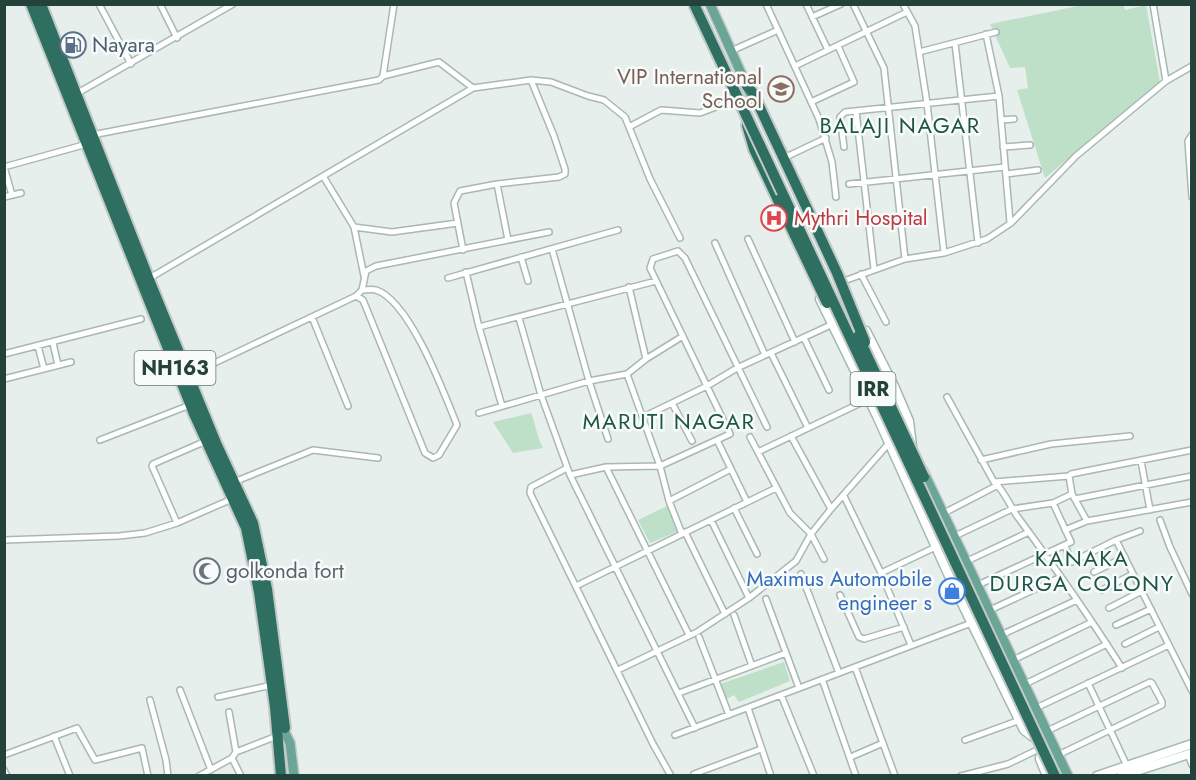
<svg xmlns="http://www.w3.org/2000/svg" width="1196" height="780" font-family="Jost,sans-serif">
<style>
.green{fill:#bfe0c8}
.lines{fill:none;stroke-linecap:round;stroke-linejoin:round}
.street-casing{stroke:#a8b8b2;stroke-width:8}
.secondary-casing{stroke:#a4bbb3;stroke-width:11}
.primary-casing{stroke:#c2cac8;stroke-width:12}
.highway-casing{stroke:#c2cac8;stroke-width:14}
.street{stroke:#fff;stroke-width:5}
.secondary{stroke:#fff;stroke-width:8}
.primary{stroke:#6aa596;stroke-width:9}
.highway{stroke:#2f6f62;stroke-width:10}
.highway-bridge-casing{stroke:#c2cac8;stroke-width:14;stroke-linecap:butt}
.highway-bridge{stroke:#2f6f62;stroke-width:10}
.labels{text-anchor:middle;stroke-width:5;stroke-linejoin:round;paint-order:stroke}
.shield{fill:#f7fbf9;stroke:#637a73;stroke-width:1.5}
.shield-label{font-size:20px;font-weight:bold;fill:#24423a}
.service-label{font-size:21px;fill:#4e5e75;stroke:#f7fbf9;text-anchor:start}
.education-label{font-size:21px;fill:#785e54;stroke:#f7fbf9;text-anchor:end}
.health-label{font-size:21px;fill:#be3a42;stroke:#f7fbf9;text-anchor:start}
.worship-label{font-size:21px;fill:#5b616d;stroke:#f7fbf9;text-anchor:start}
.shop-label{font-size:21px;fill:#366cbe;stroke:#f7fbf9;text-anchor:end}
.neighbourhood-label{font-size:22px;letter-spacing:1.5px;fill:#1f5548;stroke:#f7fbf9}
</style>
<rect width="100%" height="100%" fill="#e6efeb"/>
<path class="green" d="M1083,5H1124L1125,10L1146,5L1160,82L1045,178L1017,90L1028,88L1025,67L1010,68L990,24Z
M531,413C536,425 537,437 543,448L513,453L493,422Z
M667,506L679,531L650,543L638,520Z
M784,662L790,681L739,702L734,695L725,700L720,684Z"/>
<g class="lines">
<g class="street-casing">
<path id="street" d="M99,4L131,64
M160,4L177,38
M766,4L819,119L832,162L836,197
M806,4L828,50
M853,4L884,68L905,259
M903,4L915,26L927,103L944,253
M1153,4L1166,81
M812,17L841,4
M986,34L999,96
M955,43L978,243
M731,51L778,30
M919,52L996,32
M795,66L907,12
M383,76L439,62L473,88L531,80L551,82L588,96L604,100L625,117L650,179L680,238
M76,94L233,4
M811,102L854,82L838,46
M856,111L874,269
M1001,120L1014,119
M629,127L661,110L700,113L737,99
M92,135L379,80L383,76L394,4
M1192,135L1188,141L1192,197
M844,147L840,117L845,112L999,96L1010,222
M1003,147L1030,145
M788,156L826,138
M4,167L87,144
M4,167L12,195
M1006,174L1038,170
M323,176L354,227L364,276
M497,184L508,240
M849,184L1005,167
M4,197L21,193
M354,227L392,232L458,223
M748,239L795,342
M715,243L765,355
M552,249L589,381L608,439
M463,250L454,203L460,191L497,184L559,177L565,174V169L554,136L531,80
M521,257L528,281
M466,272L479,327L502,406
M861,274L886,322
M448,278L618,230
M148,279L473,88
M841,282L905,259L944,253L987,239L1011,223L1076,156L1166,81L1192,66
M629,287L646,359
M356,296L363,300L425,453L433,458L439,455L457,425C444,393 410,301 376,290C372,289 366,290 362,290
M312,317L348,406
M519,318L541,395L570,475L695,728
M479,327L656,281
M804,338L829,390
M53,343L58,365
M38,346L44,369
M771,353L808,428
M4,354L141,319
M627,374L660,466L669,501L682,534
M189,375L356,296L362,290L366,271L376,266L549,232
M4,379L71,362
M947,397L994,482C1004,490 1010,506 1017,516C1054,566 1089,616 1122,668
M672,403L692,441
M479,413L589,381L627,374L646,359L683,336
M643,417L707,386L737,368L833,324
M791,436L831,509
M750,437L790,513L811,534L824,559
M100,440L190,405
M717,440L747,502
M758,452L869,399
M981,460L1051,444L1130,436
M1141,461L1150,510
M606,467L689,635
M567,468L531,487L530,493L653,744L671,776
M570,475L606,467L660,466L730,434L650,268L653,259L678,251L685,258L767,427
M1069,476L1072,494L1087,521
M234,482L313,450L378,458
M994,482L1069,476L1071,474L1192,450
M844,496L881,573L911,645
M1075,499L1192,476
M669,501L731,469
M734,508L757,554
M944,513L998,485
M711,520L749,598
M1160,520L1170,547L1192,594
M177,523L152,466L153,464L206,441
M1065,530L1087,521L1192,502
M685,532L725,614
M955,536L1012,509L1053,503L1072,494
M4,540L119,536L145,533L177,523L232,499
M1116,540L1192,691
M1065,546L1072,562L1116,540L1140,531
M967,561L1029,532
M1094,572L1125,557
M881,573L942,544
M801,574L839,673
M978,585L1071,542L1053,503
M576,586L776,488
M1102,590L1133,574
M840,595L859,637L864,639L904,627
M766,599L799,688
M1109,608L1142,591
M990,610L1061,577
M734,615L752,666
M1116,625L1151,609
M1001,635L1077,600
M699,637L729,715
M1125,644L1159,627
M1013,660L1092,622
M855,667L895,776
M618,670L697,632L749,598L796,561L811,534L831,509L890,442
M822,679L856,776
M1088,683L1127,766
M1025,684L1107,644
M180,690L211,770
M679,693L786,653
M781,695L814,776
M218,697L272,685
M150,700L166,760L168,776
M748,708L771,776
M1036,708L1169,645
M229,712L236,752
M1047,731L1150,682L1152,683L1162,702V705L1058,755
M675,735L974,622
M54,736L70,776
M965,740L1020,720
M1188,754L1192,765
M4,755L77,728L95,760L142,748L148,776
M853,756L883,743
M232,758L241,776
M4,770L7,776
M694,774L761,749
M199,776L232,758L236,752L277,736
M961,776L1008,764L1039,749"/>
</g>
<g class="secondary-casing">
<path id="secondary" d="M820,299L877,416L954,587L1024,730L1033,737
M866,331L894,386L909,421L912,446
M1041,752L1040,759L1047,776
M1097,776L1192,744
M1121,776L1192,753"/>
</g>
<g class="primary-casing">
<path id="primary" d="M710,4L750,93
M923,471L1068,776
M285,733L290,743L294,776"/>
</g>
<g class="highway-casing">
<path id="highway" d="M31,4L194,414L246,528L259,592L275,707L281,776
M41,4L150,282L216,443L253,523L267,589L285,728
M747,86L753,93L790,172
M747,125L754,149L778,200"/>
</g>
<use href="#street" class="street"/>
<use href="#secondary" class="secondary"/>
<use href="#primary" class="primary"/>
<use href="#highway" class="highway"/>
<g class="highway-bridge-casing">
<path id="highway-bridge" d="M694,4L1055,776
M790,172L837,273L865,342
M778,200L827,303
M858,336L924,477"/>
</g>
<use href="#highway-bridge" class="highway-bridge"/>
</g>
<defs>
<g id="fuel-ring" transform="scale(1.35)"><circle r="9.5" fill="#f7fbf9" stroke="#5c6f8a" stroke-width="1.5"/><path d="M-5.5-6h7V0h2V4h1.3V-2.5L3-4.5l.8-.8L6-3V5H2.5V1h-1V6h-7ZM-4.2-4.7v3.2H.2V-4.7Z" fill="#5c6f8a"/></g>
<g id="university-ring" transform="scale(1.35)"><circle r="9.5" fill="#f7fbf9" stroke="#8d6e63" stroke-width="1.5"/><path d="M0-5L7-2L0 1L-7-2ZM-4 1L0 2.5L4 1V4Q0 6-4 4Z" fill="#8d6e63"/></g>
<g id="hospital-ring" transform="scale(1.35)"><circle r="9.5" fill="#f7fbf9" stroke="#e0444e" stroke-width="1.5"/><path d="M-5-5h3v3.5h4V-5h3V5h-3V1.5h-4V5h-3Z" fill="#e0444e"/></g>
<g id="mosque-ring" transform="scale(1.35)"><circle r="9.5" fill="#f7fbf9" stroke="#6b7280" stroke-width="1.5"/><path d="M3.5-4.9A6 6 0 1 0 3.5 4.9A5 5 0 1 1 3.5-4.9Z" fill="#6b7280"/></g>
<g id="shop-ring" transform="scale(1.35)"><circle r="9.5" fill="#f7fbf9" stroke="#3f7fe0" stroke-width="1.5"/><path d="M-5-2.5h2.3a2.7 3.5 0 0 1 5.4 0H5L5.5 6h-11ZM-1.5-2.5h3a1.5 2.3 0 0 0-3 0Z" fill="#3f7fe0"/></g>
</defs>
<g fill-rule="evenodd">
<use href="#fuel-ring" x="73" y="45"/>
<use href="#university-ring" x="781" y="89"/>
<use href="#hospital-ring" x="774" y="218"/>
<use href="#mosque-ring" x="207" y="571"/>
<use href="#shop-ring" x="952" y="591"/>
</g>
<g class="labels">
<g class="shield">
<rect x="134.5" y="351" width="81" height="34" rx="4.5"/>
<rect x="850.5" y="372" width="45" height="34" rx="4.5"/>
</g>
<g class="shield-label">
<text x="175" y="375">NH163</text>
<text x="873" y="396">IRR</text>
</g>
<g class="service-label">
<text x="92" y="52">Nayara</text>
</g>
<g class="education-label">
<text x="762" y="84">VIP International<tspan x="762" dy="24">School</tspan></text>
</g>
<g class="health-label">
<text x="794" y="225">Mythri Hospital</text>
</g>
<g class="worship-label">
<text x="226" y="578">golkonda fort</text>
</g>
<g class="shop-label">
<text x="932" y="586">Maximus Automobile<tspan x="932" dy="24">engineer s</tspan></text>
</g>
<g class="neighbourhood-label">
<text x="900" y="133">BALAJI NAGAR</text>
<text x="669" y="429">MARUTI NAGAR</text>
<text x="1082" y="566">KANAKA<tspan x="1082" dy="25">DURGA COLONY</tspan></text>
</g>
</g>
<rect width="1196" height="780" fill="none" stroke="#24423a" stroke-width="12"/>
</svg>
